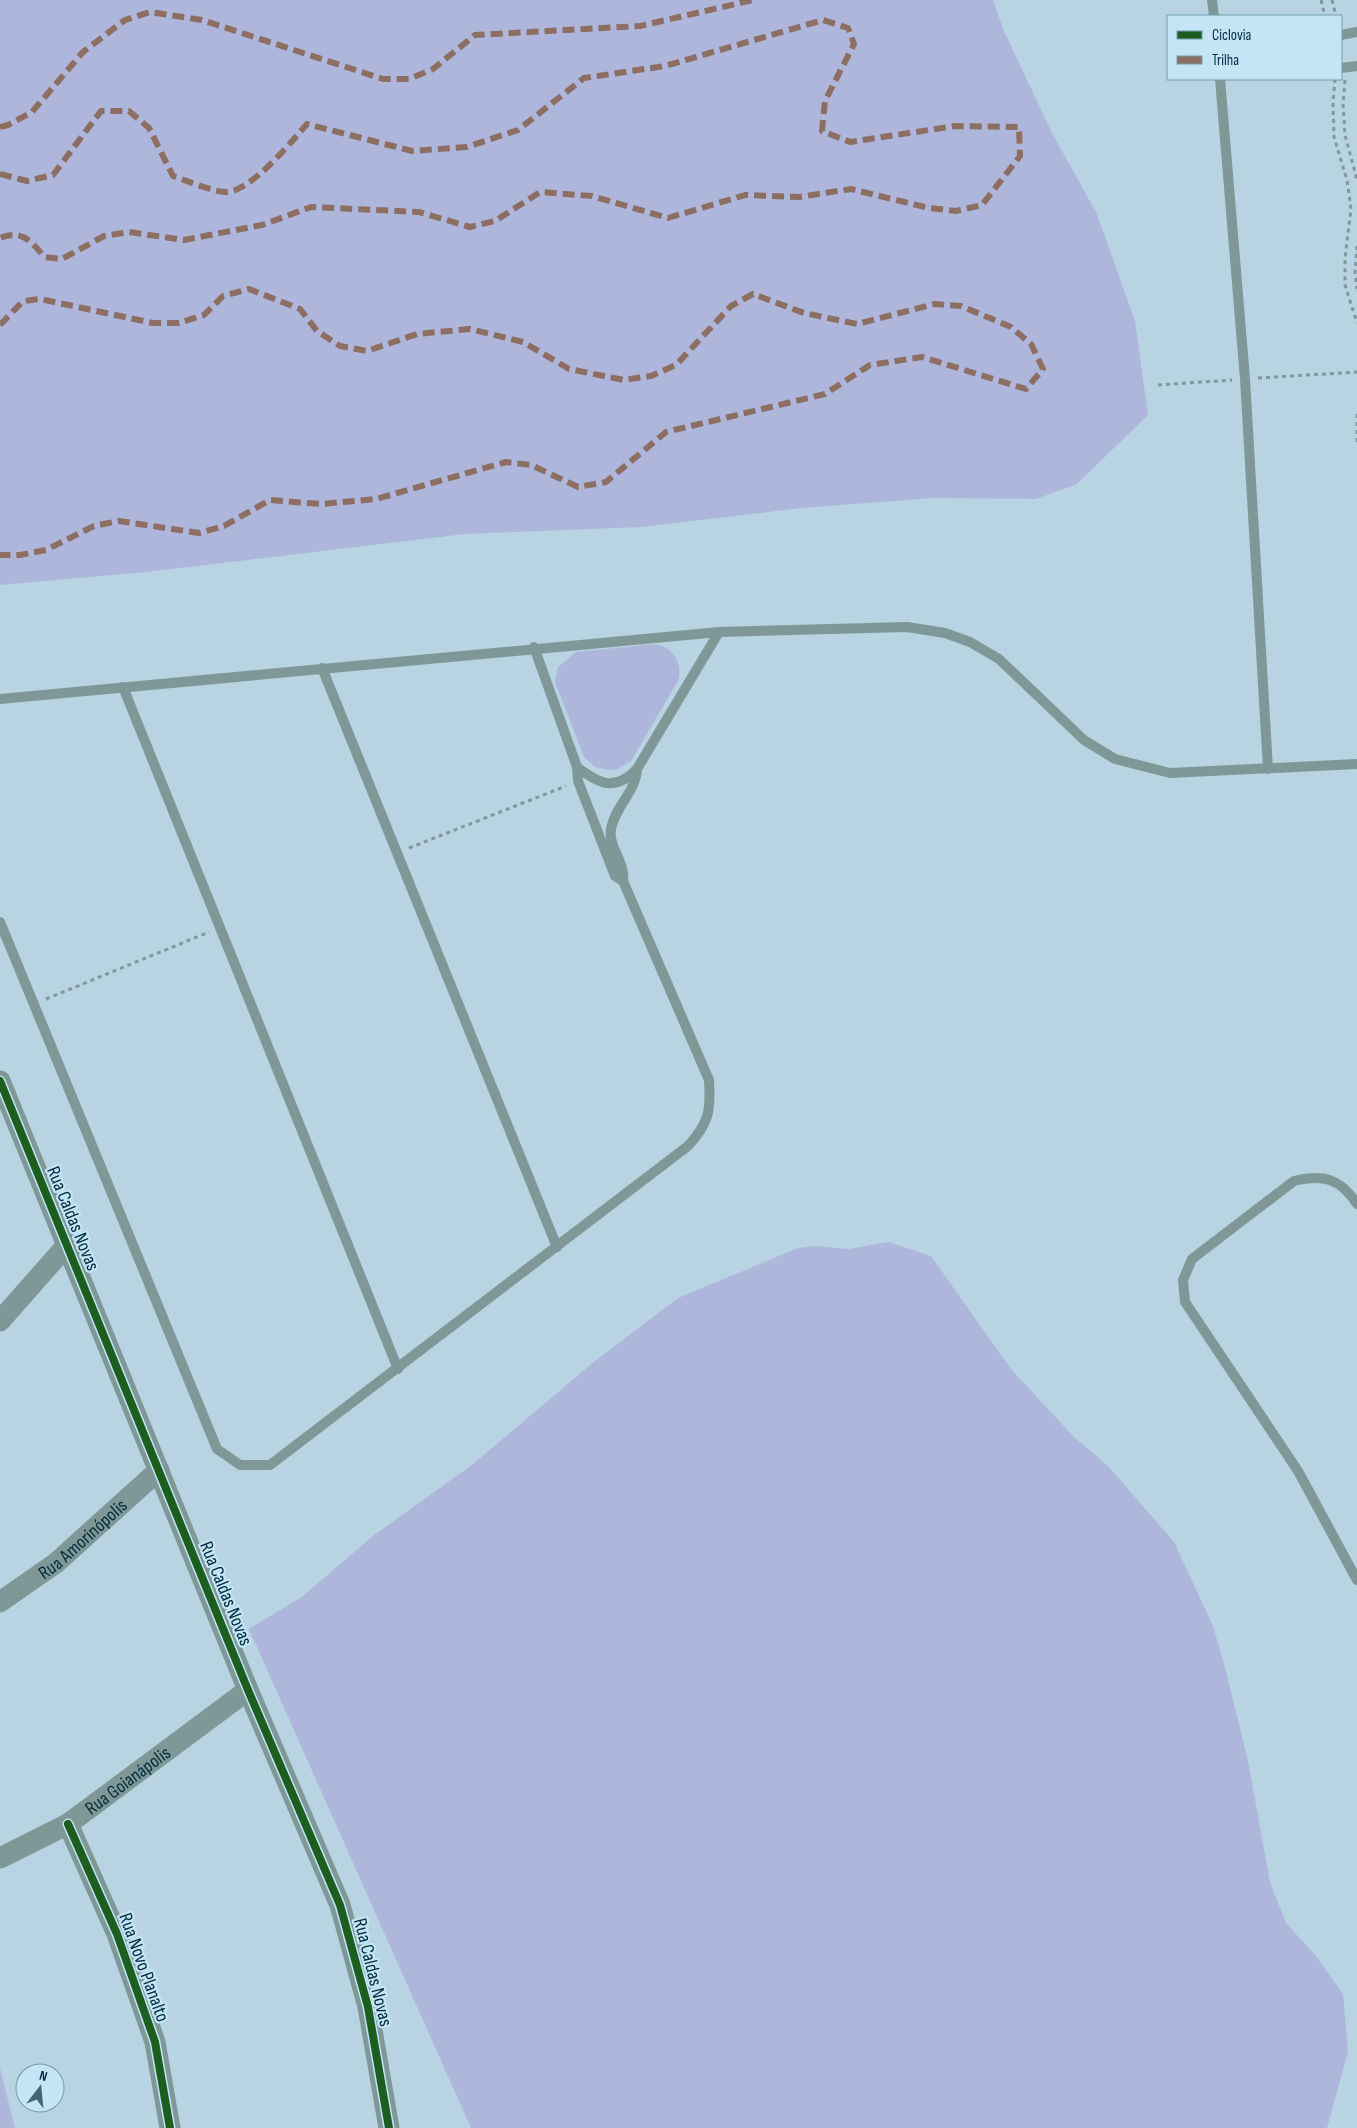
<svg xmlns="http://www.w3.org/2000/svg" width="1357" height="2128" font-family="'Sofia Sans Condensed',sans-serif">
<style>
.green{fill:#aeb6db}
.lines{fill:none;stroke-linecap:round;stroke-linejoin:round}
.path{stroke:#81989b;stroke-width:3;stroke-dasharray:4 4;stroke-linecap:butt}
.lane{stroke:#7f9897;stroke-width:10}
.street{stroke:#7f9897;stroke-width:21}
.quiet{stroke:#8d6e63;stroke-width:6;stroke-dasharray:12 6;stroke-linecap:butt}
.cycleway-casing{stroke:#c3e5f6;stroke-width:11}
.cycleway{stroke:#1b5e20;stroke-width:8}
.labels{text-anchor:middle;stroke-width:4.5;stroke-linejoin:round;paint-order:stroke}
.street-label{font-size:19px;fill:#012b3c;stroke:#c3e5f6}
</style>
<rect width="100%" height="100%" fill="#b8d4e2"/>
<path class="green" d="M0,0H993L1004,31L1052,133L1097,214L1135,321L1148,415L1077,484L1036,499L933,498L801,508L642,527L465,534L146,572L0,585Z
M655,644C674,648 683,663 678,681L631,761L617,769L609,770L595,767L584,757L555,682L558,667L576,652Z
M889,1242L931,1256L1011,1369L1074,1437L1108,1466L1174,1542L1213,1626L1226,1671L1248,1761L1270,1882L1286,1923L1316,1956L1343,1994L1348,2052L1327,2128H471L249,1629L303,1596L373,1536L473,1464L595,1361L678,1298L798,1248L815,1246L848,1249Z
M0,2068L15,2128H0Z"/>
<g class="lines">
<path class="path" d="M1321,0L1325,16
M1332,0L1336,16
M1335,79L1333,102L1334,137L1347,180L1351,209L1345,258V285L1357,323
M1345,80L1343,103L1345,135L1357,180
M1357,246L1355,272L1357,289
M1258,378L1357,372
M1158,385L1232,380
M1357,414V446
M409,848L566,786
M46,999L209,932"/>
<path class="lane" d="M1212,0L1214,16
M1341,35L1357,32
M1341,68L1357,66
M1220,79L1245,379L1268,769
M534,647L577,767L578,781L615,876L623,881
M322,668L557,1247
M123,687L398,1369
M0,699L719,632L907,627L945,633L970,642L999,659L1084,740L1115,759L1170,773L1357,764
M577,767C599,784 615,792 637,769L719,632
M0,922L217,1449L240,1465H270L688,1146C709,1123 711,1111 709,1080L623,881C626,863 608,847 611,829C615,806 636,792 637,769
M1357,1204C1340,1178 1323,1174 1294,1181L1192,1259L1183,1280L1185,1302L1298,1471L1357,1580"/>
<g class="street">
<path d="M0,1081L248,1690L340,1905L368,2007L389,2128"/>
<path d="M0,1321L67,1245"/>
<path id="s1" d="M0,1602L56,1563L159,1470"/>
<path d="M68,1824L117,1934L155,2042L170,2128"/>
<path id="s2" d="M0,1858L68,1824L248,1690"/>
</g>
<path class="quiet" d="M0,127L8,125L32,112L83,52L125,20L150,12L202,20L383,79H409L433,69L475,35L640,26L753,0
M0,174L27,181L53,175L101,111H129L149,128L173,176C187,181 211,191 225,192C250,193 291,142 307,124L412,151L467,147L518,130L584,78L665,66L823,20L848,28L854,44L825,101L822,131L850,142L955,126L1019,127L1020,156L982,205L956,211L929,208L851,189L799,197L745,195L668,218L592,196L540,192L495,221L470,227L419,212L311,207L262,225L184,240L129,232L104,236L62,259L44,257C32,241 21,229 0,238
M0,325L23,301L40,299L153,323H179L204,315L223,296L249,289L300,309L317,331L340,346L367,351L417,334L470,329L523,342L569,369L624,380L651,376L676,365L731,306L753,294L804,313L857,324L935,304L961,306L1011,327L1031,344L1043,369L1026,389L922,357L870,365L825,394L666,432L606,482L578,487L531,465L506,462L376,499L321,504L270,500L224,526L199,533L119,521L94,526L46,550L20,555H0"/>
<g class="cycleway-casing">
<path id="cycleway" d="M0,1081L248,1690L340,1905L368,2007L389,2128
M68,1824L117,1934L155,2042L170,2128"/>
</g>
<use href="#cycleway" class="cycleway"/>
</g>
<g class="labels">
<g class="street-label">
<text transform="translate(74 1218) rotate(68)" y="7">Rua Caldas Novas</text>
<text dy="7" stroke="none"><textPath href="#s1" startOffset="104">Rua Amorinópolis</textPath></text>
<text transform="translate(227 1593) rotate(68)" y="7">Rua Caldas Novas</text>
<text dy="7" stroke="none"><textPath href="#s2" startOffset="150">Rua Goianápolis</textPath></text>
<text transform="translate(145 1967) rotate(70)" y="7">Rua Novo Planalto</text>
<text transform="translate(374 1972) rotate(76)" y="7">Rua Caldas Novas</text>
</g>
</g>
<rect x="1167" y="15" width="175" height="65" fill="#c3e5f6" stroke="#759bac"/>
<rect x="1177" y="31" width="25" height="8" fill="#1b5e20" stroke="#759bac"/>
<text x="1212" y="40" font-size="15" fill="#012b3c">Ciclovia</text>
<rect x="1177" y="56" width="25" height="8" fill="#8d6e63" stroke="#759bac"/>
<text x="1212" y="65" font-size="15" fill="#012b3c">Trilha</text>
<g transform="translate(40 2088) rotate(16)"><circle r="24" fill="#c3e5f6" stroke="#759bac"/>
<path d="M0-4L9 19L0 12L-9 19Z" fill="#416676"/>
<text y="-8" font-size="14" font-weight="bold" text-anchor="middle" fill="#012b3c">N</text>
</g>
</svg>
